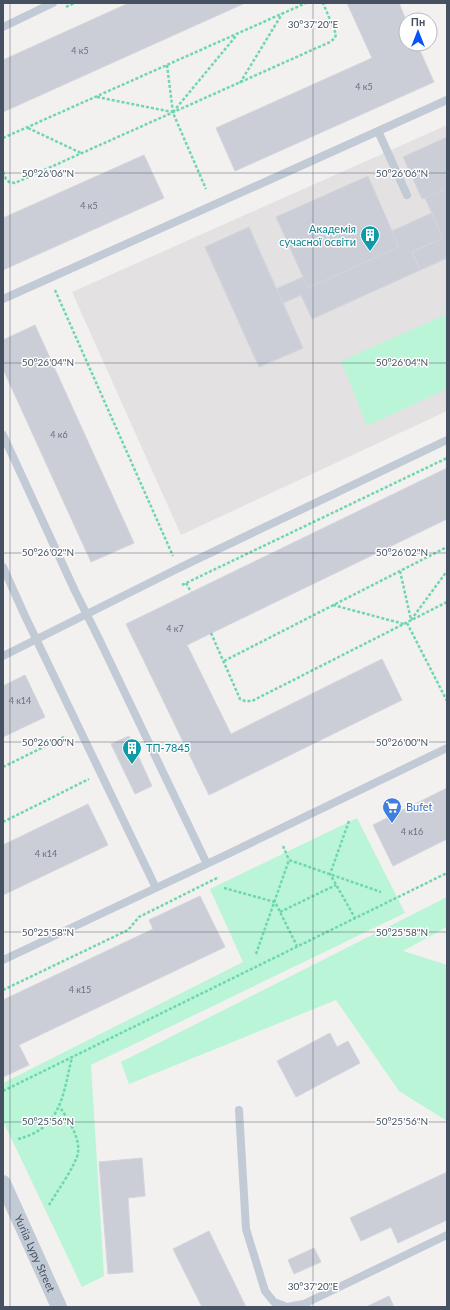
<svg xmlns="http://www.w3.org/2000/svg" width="450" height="1310" font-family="Lato,sans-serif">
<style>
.education{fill:#e4e1e2}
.green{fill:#baf5d7}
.building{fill:#cbced6;stroke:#d3d5dc}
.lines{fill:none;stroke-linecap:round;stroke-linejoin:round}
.path{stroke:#6ed7af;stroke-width:2.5;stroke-dasharray:3 2;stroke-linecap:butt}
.lane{stroke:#c2cad6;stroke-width:8}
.street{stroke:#c2cad6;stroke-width:16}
.ticks{fill:none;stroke:#455060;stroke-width:1;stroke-opacity:0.45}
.labels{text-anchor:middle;stroke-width:3;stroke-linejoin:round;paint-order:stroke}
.number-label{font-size:9px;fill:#66707e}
.culture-label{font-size:11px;fill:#0d838f;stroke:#fff;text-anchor:end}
.shop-label{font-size:11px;fill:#366cbe;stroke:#fff;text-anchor:start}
.street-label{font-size:11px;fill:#455060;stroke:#fff}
.ticks-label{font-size:10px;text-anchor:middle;fill:#455060;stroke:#fff;stroke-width:3;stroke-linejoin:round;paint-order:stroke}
</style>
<rect width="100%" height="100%" fill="#f3f0f0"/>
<path class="education" d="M447,125V411L181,535L72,292Z"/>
<path class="green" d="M447,314V389L367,426L341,361Z
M357,818L405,913L91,1065L104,1276L82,1287L3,1121V1083L243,962L210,889Z
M447,897V927L403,951L447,965V1121L399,1091L336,1000L129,1084L121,1062Z"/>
<path class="building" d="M129,3H245L3,112V60Z
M347,3H399L406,20V44H417L434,82L235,171L216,128L372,58Z
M447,137V258L312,319L301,295L283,303L303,348L259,367L205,247L249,227L276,289L303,277L276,217L368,176L392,231L432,213L425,198L422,199L403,157Z
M144,155L164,198L3,270V218Z
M447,188V258L420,270L412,252L443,238L425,198Z
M432,213L443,238L412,252L420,270L312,319L301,295L283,303L276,289L303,277L308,288L399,247L392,231Z
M249,227L303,348L259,367L205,247Z
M35,325L134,543L91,562L3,369V340Z
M447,468V519L187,645L231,734L382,659L402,700L209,795L126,624Z
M25,675L45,717L3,737V686Z
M129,736L152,786L135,794L111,744Z
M447,788V839L393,866L373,825Z
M88,804L108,845L3,895V845Z
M200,896L225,947L19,1045L29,1065L3,1077V1000L153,929L149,920Z
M330,1033L337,1047L348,1041L360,1063L296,1097L277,1061Z
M142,1158L145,1196L128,1198L133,1272L108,1274L99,1162Z
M447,1172V1220L398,1243L391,1227L361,1241L350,1218Z
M209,1231L246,1307H202L173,1249Z
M314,1248L321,1262L294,1274L288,1260Z
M389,1296L394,1307H366Z"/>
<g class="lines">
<path class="path" d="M66,7L74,3
M167,65L173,113L206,189
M240,83L282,14
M97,97L172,112
M173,112L236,36
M28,128L81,153
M3,138L306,3
M3,172L6,179L9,182L15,183L330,42L335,38L336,34L323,3
M55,290L173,556
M400,571L411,620
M186,583L191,592
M182,585L447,458
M333,605L404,624
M411,620L447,571
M407,623L447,701
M211,633L240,699L245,701H252L447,602
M224,661L447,547
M3,767L66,736
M349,821L330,874L355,918
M3,822L89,779
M283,846L289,860
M224,888L275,902L297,946
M280,912L336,885
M256,954L289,860L381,892
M3,990L128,930L139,917L219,877
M3,1091L447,873
M18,1139C62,1128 63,1094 72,1057
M49,1205C56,1193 76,1165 78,1153C80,1136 68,1120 60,1107"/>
<path class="lane" d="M3,27L53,3
M378,131L407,195
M3,299L305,164L447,100
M3,435L75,591L100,641L207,864
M3,567L25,616L156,888
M3,656L179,568L447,440
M3,960L228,854L447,748
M239,1110L246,1229L265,1291L274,1302L287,1307L304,1304L447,1235"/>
<path class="street" id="s1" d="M3,1183L59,1307"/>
</g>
<path class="ticks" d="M10,3V1307M313,3V1307M3,173H447M3,363H447M3,553H447M3,742H447M3,932H447M3,1122H447"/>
<defs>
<g id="building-pin" transform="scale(1)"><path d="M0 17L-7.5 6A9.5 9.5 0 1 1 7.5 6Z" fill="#0f9aa8" stroke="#fff"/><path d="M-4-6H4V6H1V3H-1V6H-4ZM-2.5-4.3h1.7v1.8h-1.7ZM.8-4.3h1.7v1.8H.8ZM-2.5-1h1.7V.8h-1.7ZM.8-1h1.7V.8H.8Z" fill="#fff"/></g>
<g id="supermarket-pin" transform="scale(1)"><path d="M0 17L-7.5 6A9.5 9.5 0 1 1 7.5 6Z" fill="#3f7fe0" stroke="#fff"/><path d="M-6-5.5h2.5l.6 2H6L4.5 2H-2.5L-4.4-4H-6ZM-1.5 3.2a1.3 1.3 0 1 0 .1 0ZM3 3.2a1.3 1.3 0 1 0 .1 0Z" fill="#fff"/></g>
</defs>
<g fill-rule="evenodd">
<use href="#building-pin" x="370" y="235"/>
<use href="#building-pin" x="132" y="748"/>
<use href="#supermarket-pin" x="392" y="807"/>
</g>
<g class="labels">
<g class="number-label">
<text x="80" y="54">4 к5</text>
<text x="364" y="90">4 к5</text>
<text x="89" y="209">4 к5</text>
<text x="59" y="438">4 к6</text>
<text x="175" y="632">4 к7</text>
<text x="20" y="704">4 к14</text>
<text x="412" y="835">4 к16</text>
<text x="46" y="857">4 к14</text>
<text x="80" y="993">4 к15</text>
</g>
<g class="culture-label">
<text x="356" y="233">Академія<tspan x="356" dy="13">сучасної освіти</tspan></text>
<text x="146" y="752" text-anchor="start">ТП-7845</text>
</g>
<g class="shop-label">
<text x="406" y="811">Bufet</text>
</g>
<g class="street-label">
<text dy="4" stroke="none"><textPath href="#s1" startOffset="77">Yuriia Lypy Street</textPath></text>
</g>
</g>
<g class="ticks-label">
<text x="313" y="28">30°37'20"E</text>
<text x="48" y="177">50°26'06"N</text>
<text x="402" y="177">50°26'06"N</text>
<text x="48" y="366">50°26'04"N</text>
<text x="402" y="366">50°26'04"N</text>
<text x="48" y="556">50°26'02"N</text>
<text x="402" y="556">50°26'02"N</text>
<text x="48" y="746">50°26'00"N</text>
<text x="402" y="746">50°26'00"N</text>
<text x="48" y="936">50°25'58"N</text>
<text x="402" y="936">50°25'58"N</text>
<text x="48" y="1125">50°25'56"N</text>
<text x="402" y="1125">50°25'56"N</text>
<text x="313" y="1290">30°37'20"E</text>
</g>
<rect width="450" height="1310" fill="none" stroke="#455060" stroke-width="8"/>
<g transform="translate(418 32)"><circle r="19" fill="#ffffff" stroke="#b5b9bf"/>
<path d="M0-3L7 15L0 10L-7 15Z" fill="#0454f9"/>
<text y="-6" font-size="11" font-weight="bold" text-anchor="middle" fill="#455060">Пн</text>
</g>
</svg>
